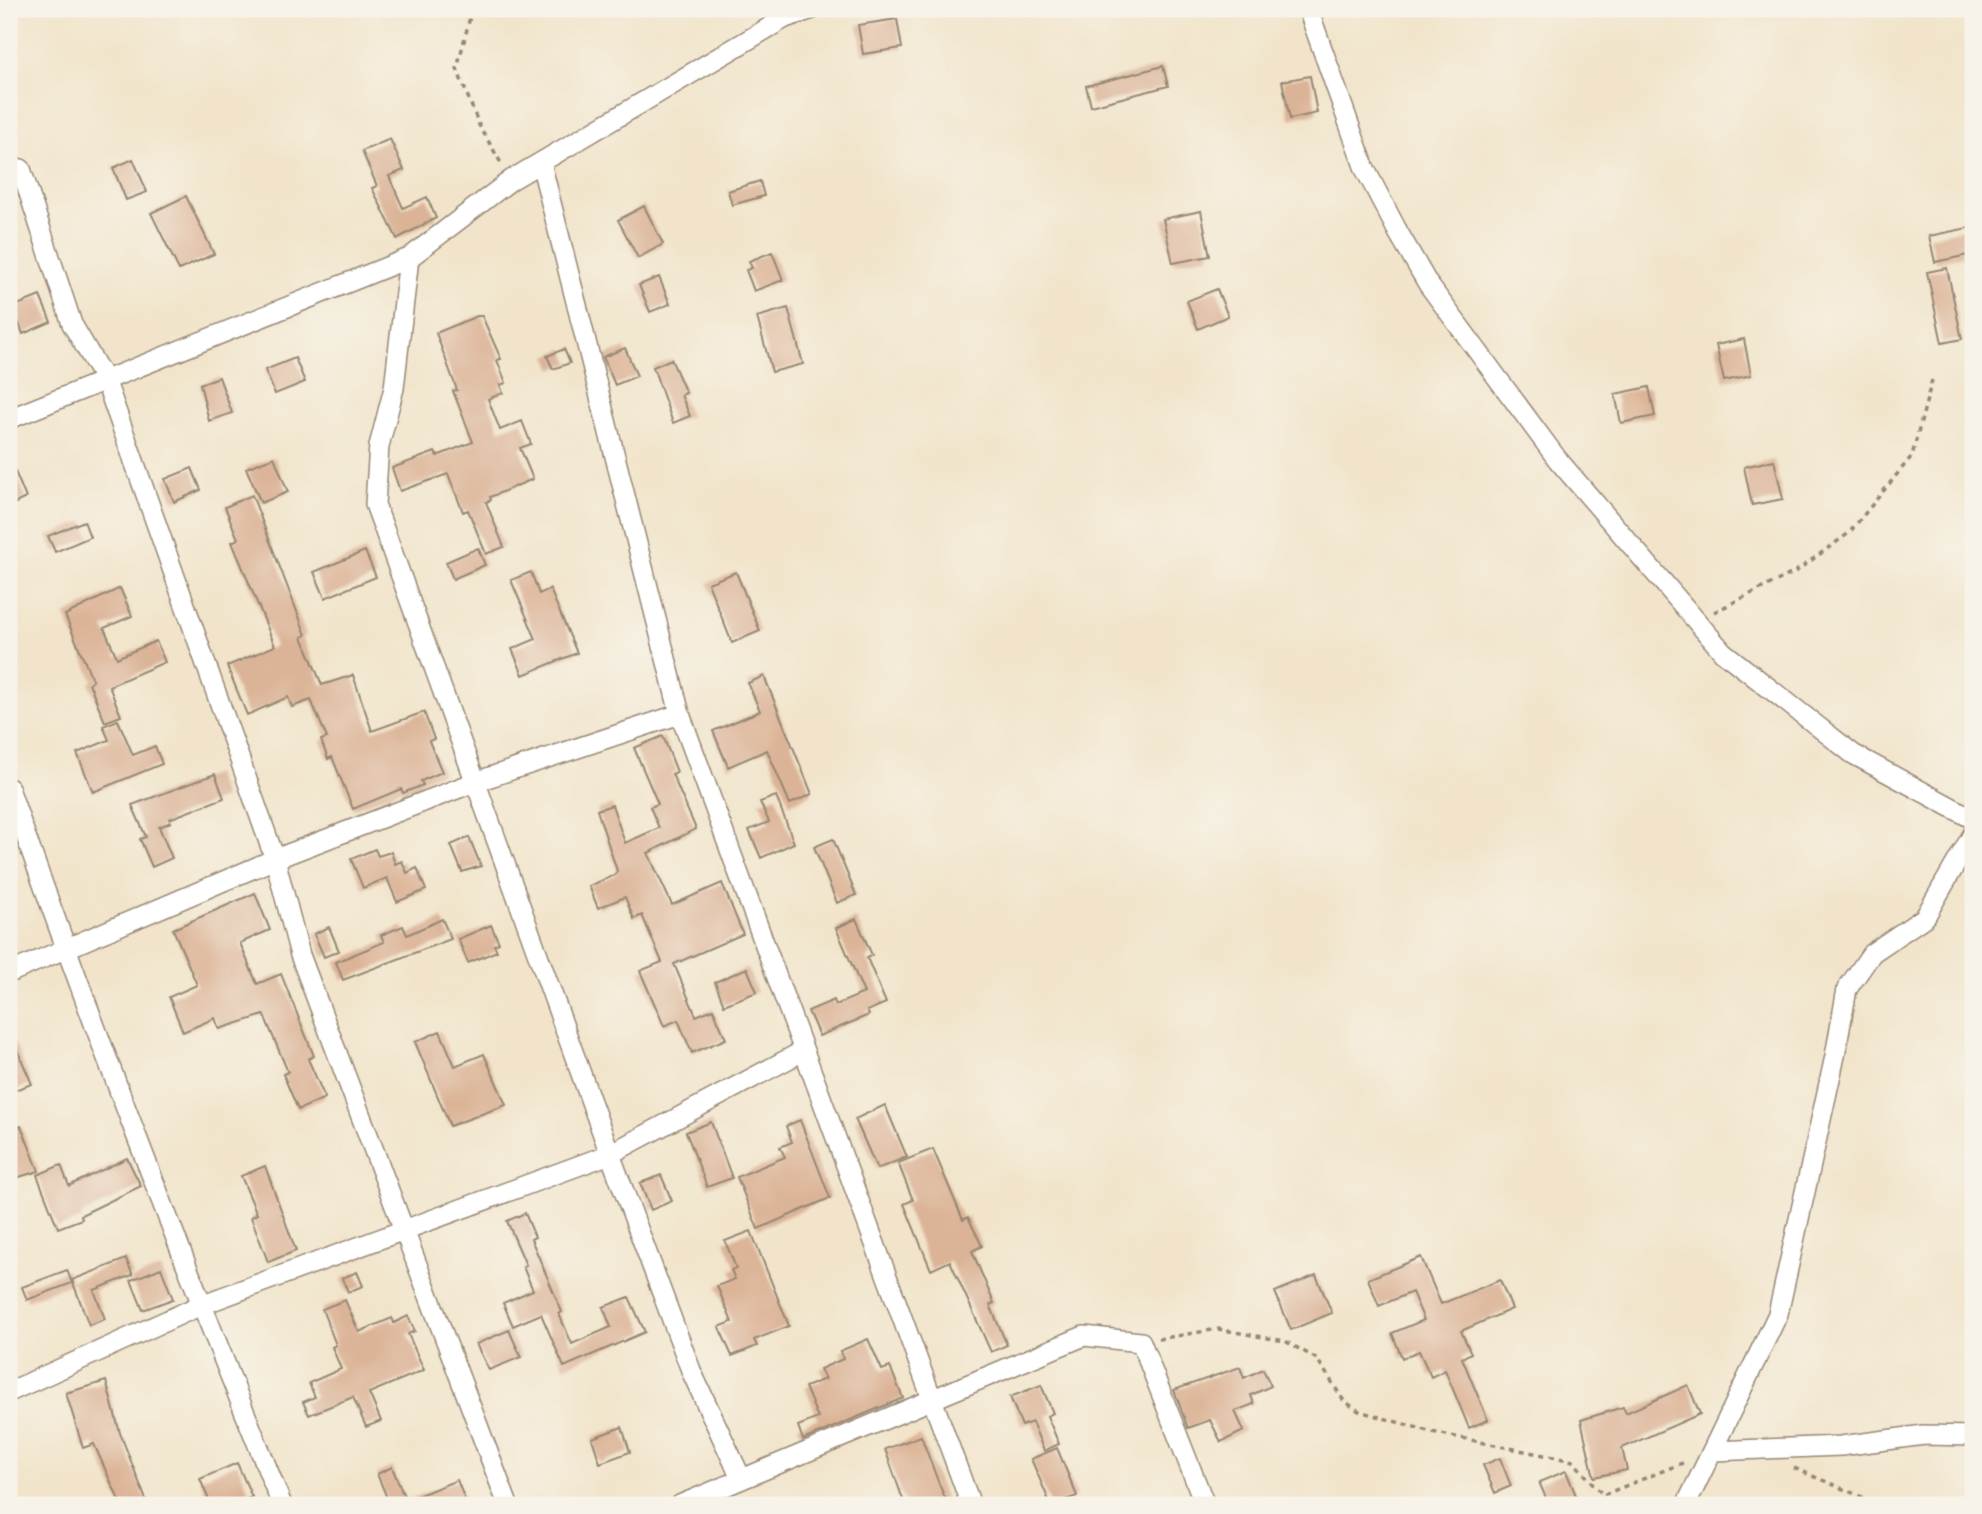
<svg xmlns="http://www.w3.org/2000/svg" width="1982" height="1514" font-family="Pangolin,sans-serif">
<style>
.building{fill:#dbb396}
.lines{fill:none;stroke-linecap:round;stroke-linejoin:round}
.street-casing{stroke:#968774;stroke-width:22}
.path{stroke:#968774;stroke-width:3.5;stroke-dasharray:5 5;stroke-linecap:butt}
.street{stroke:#fff;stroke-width:19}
</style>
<rect width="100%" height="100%" fill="#f7f3e8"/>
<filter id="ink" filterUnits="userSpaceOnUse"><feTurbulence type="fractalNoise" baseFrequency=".0143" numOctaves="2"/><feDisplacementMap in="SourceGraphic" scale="14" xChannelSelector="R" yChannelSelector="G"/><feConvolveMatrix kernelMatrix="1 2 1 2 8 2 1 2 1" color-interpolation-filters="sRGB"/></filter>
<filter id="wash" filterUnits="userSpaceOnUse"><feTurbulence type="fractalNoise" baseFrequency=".00686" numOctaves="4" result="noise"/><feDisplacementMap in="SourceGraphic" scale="28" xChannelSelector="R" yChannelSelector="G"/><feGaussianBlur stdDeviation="1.57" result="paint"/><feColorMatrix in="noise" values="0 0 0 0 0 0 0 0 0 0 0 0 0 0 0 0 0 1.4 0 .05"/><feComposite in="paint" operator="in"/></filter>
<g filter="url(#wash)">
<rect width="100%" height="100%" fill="#f1e4ca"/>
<g id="blocks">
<path class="building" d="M897,19L902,48L863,54L858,25Z
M1163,66L1168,86L1091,106L1086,86Z
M1310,76L1317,113L1290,119L1282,81Z
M390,139L404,170L389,176L403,208L427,197L436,218L397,239L372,188L377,186L362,151Z
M133,159L147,192L126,200L113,168Z
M760,181L764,196L732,205L728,191Z
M186,196L214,254L179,270L151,213Z
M644,206L663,244L638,258L618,220Z
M1201,211L1210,256L1173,263L1163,219Z
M1973,227V254L1935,262L1929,236Z
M772,252L783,280L754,291L746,270L752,268L749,261Z
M1947,268L1962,339L1942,343L1927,272Z
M659,277L670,304L650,312L639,285Z
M1217,289L1228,316L1198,329L1187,301Z
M40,296L51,322L23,334L12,307Z
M788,308L803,364L772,372L757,317Z
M477,316H482L501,359L497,360L506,383L500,385L503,393L488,399L500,430L522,421L531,444L520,448L533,479L490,497L491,500L486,502L504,547L486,554L468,510L463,512L448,474L400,491L392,468L435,452L437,456L473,442L453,391L457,390L436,333Z
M1744,339L1751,375L1724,381L1716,345Z
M625,348L637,376L615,385L603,357Z
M564,349L570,363L553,369L547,356Z
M295,358L305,382L275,394L265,370Z
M671,359L686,393L681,395L690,416L673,423L653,367Z
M219,377L232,413L209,421L200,384Z
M1649,387L1655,416L1621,423L1615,394Z
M9,457L26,498L9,506Z
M274,457L288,492L261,503L246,468Z
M1774,460L1783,499L1752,505L1744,467Z
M192,468L201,490L174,502L165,479Z
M252,495L306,635L302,637L322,685L353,675L372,731L424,712L434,739L429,741L442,772L421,781L423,785L403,793L401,789L353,809L332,757L328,759L321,740L327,738L311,700L292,707L288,697L247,715L227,666L275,646L232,542L238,539L225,507Z
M84,521L90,537L55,552L48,536Z
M478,548L485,565L453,579L446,562Z
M365,551L376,577L325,598L314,572Z
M531,572L539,594L550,589L577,653L523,675L512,649L536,639L511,580Z
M736,572L760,631L732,643L708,583Z
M120,588L132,616L104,628L117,658L156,641L165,662L109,686L121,716L105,722L89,683L93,681L65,615Z
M764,676L812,794L790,804L767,750L728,767L713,731L760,711L748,683Z
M118,720L133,755L155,746L162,764L93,792L77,753L109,740L103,726Z
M663,736L677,772L672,774L696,829L648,853L672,905L722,883L743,934L674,964L696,1016L713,1009L726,1039L692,1053L678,1020L664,1026L640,971L662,962L642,915L634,919L625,897L598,908L589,886L615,875L617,871L597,810L612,805L625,843L659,828L650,807L658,804L634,748Z
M215,774L224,798L169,819L171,822L159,827L172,858L152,867L140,839L146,837L132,805Z
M776,796L794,843L761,858L749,830L769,822L760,802Z
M469,837L481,866L462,872L451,845Z
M833,839L856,895L837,903L814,847Z
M375,849L378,856L391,852L395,864L402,861L407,873L417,868L426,890L397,902L387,878L363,888L351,859Z
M255,893L270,930L240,943L257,984L281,974L314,1056L308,1059L325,1098L298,1110L283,1074L288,1072L264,1015L219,1029L215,1018L183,1032L169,997L197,985L173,929Z
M442,919L451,939L343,980L336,962L384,942L381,935L403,926L407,935Z
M856,919L872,955L867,958L886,1003L867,1011L869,1015L819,1036L808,1011L834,1000L836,1005L864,993L836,928Z
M491,925L499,943L494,945L497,951L468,963L458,939Z
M329,927L339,951L324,957L314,934Z
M747,968L757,992L724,1005L715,982Z
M9,1031L32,1084L9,1092Z
M440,1031L455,1066L484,1054L506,1105L450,1126L415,1042Z
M885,1105L907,1157L877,1169L855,1119Z
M800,1120L830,1198L758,1229L737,1177L785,1157L780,1147L792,1142L786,1126Z
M711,1122L732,1178L707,1187L686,1132Z
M21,1126L39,1171L9,1180V1131Z
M933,1149L963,1220L968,1217L982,1246L972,1251L994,1303L990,1305L1007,1345L991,1352L950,1261L931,1270L904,1204L913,1200L898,1163Z
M127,1158L141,1186L81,1215L82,1219L58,1228L37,1175L61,1165L69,1186Z
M265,1166L296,1251L268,1262L251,1217L257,1214L241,1176Z
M661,1175L672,1201L651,1210L640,1183Z
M525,1213L535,1237L531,1239L562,1312L559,1314L572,1344L611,1327L603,1307L629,1297L645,1332L564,1367L541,1314L513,1326L503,1303L533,1290L523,1267L526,1265L507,1221Z
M751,1231L789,1326L754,1340L757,1346L732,1356L719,1327L732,1322L717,1286L735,1279L731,1270L736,1268L725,1241Z
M1421,1257L1441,1304L1500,1280L1512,1309L1461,1331L1471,1353L1462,1358L1488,1420L1469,1428L1445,1370L1431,1377L1419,1351L1402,1358L1392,1333L1424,1320L1412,1292L1379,1306L1368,1279Z
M126,1259L133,1275L94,1290L105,1319L89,1325L72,1280Z
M161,1268L173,1299L143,1310L131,1280Z
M67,1270L72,1283L27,1300L22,1287Z
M357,1272L363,1286L348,1292L342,1278Z
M1316,1275L1332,1313L1291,1330L1275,1292Z
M345,1300L359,1332L392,1318L394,1323L408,1316L415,1331L408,1334L424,1370L369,1393L381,1421L366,1427L353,1397L309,1415L303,1402L315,1397L309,1383L341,1369L332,1347L336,1345L322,1309Z
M509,1330L521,1357L489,1370L476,1344Z
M868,1339L882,1370L890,1367L903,1398L803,1440L798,1426L818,1418L805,1387L825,1379L820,1369L843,1359L840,1351Z
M1240,1367L1244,1378L1263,1369L1271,1386L1251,1395L1254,1404L1235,1411L1244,1431L1221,1442L1210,1420L1188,1428L1174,1390Z
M106,1381L120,1433L148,1505H121L94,1444L83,1448L66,1393Z
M1041,1385L1053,1413L1047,1416L1059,1444L1044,1451L1032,1422L1022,1426L1010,1397Z
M1688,1385L1700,1414L1622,1448L1627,1470L1594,1477L1581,1420L1623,1407L1626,1413Z
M622,1427L630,1452L600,1463L592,1438Z
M921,1436L939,1484L948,1505H905L885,1449Z
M1057,1448L1077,1496L1051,1505L1031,1459Z
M1500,1458L1511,1486L1495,1493L1483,1465Z
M237,1463L252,1497L232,1505H211L200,1479Z
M392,1467L406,1501L397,1504L457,1480L467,1505H390L377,1474Z
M1566,1471L1580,1505H1549L1539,1482Z"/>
</g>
</g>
<g filter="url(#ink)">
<use href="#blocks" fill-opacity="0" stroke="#968774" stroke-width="2"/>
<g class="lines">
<g class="street-casing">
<path id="street" d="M1308,9L1365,169L1398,232L1428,284L1558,460L1723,652L1853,754L1973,819
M541,163L680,714L971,1505
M21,169L72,324L106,382L275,859L300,955L508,1505
M409,258L394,388L379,446L375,504L610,1154L692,1373L741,1478
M9,419L409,258L511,180L785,18L813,9
M9,788C93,1030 186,1268 282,1505
M9,973L275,859L475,782L680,714
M9,1392L201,1305L610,1154L803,1051
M1713,1451L1841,1446L1924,1435L1973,1436
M680,1505L1084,1336L1141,1342L1205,1505
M1686,1505L1778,1314L1835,1056L1847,989L1872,953L1925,917L1973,834"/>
</g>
<path class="path" d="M472,9L457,69L479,125L501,163
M1714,612L1795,572L1849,533L1912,456L1932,380
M1158,1339L1218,1329L1285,1341L1317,1359L1344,1401L1359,1411L1432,1432L1573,1461L1603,1495L1685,1462
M1794,1468L1881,1505"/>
<use href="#street" class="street"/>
</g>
</g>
<rect width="1982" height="1514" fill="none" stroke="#f7f3e8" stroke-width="35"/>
</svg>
